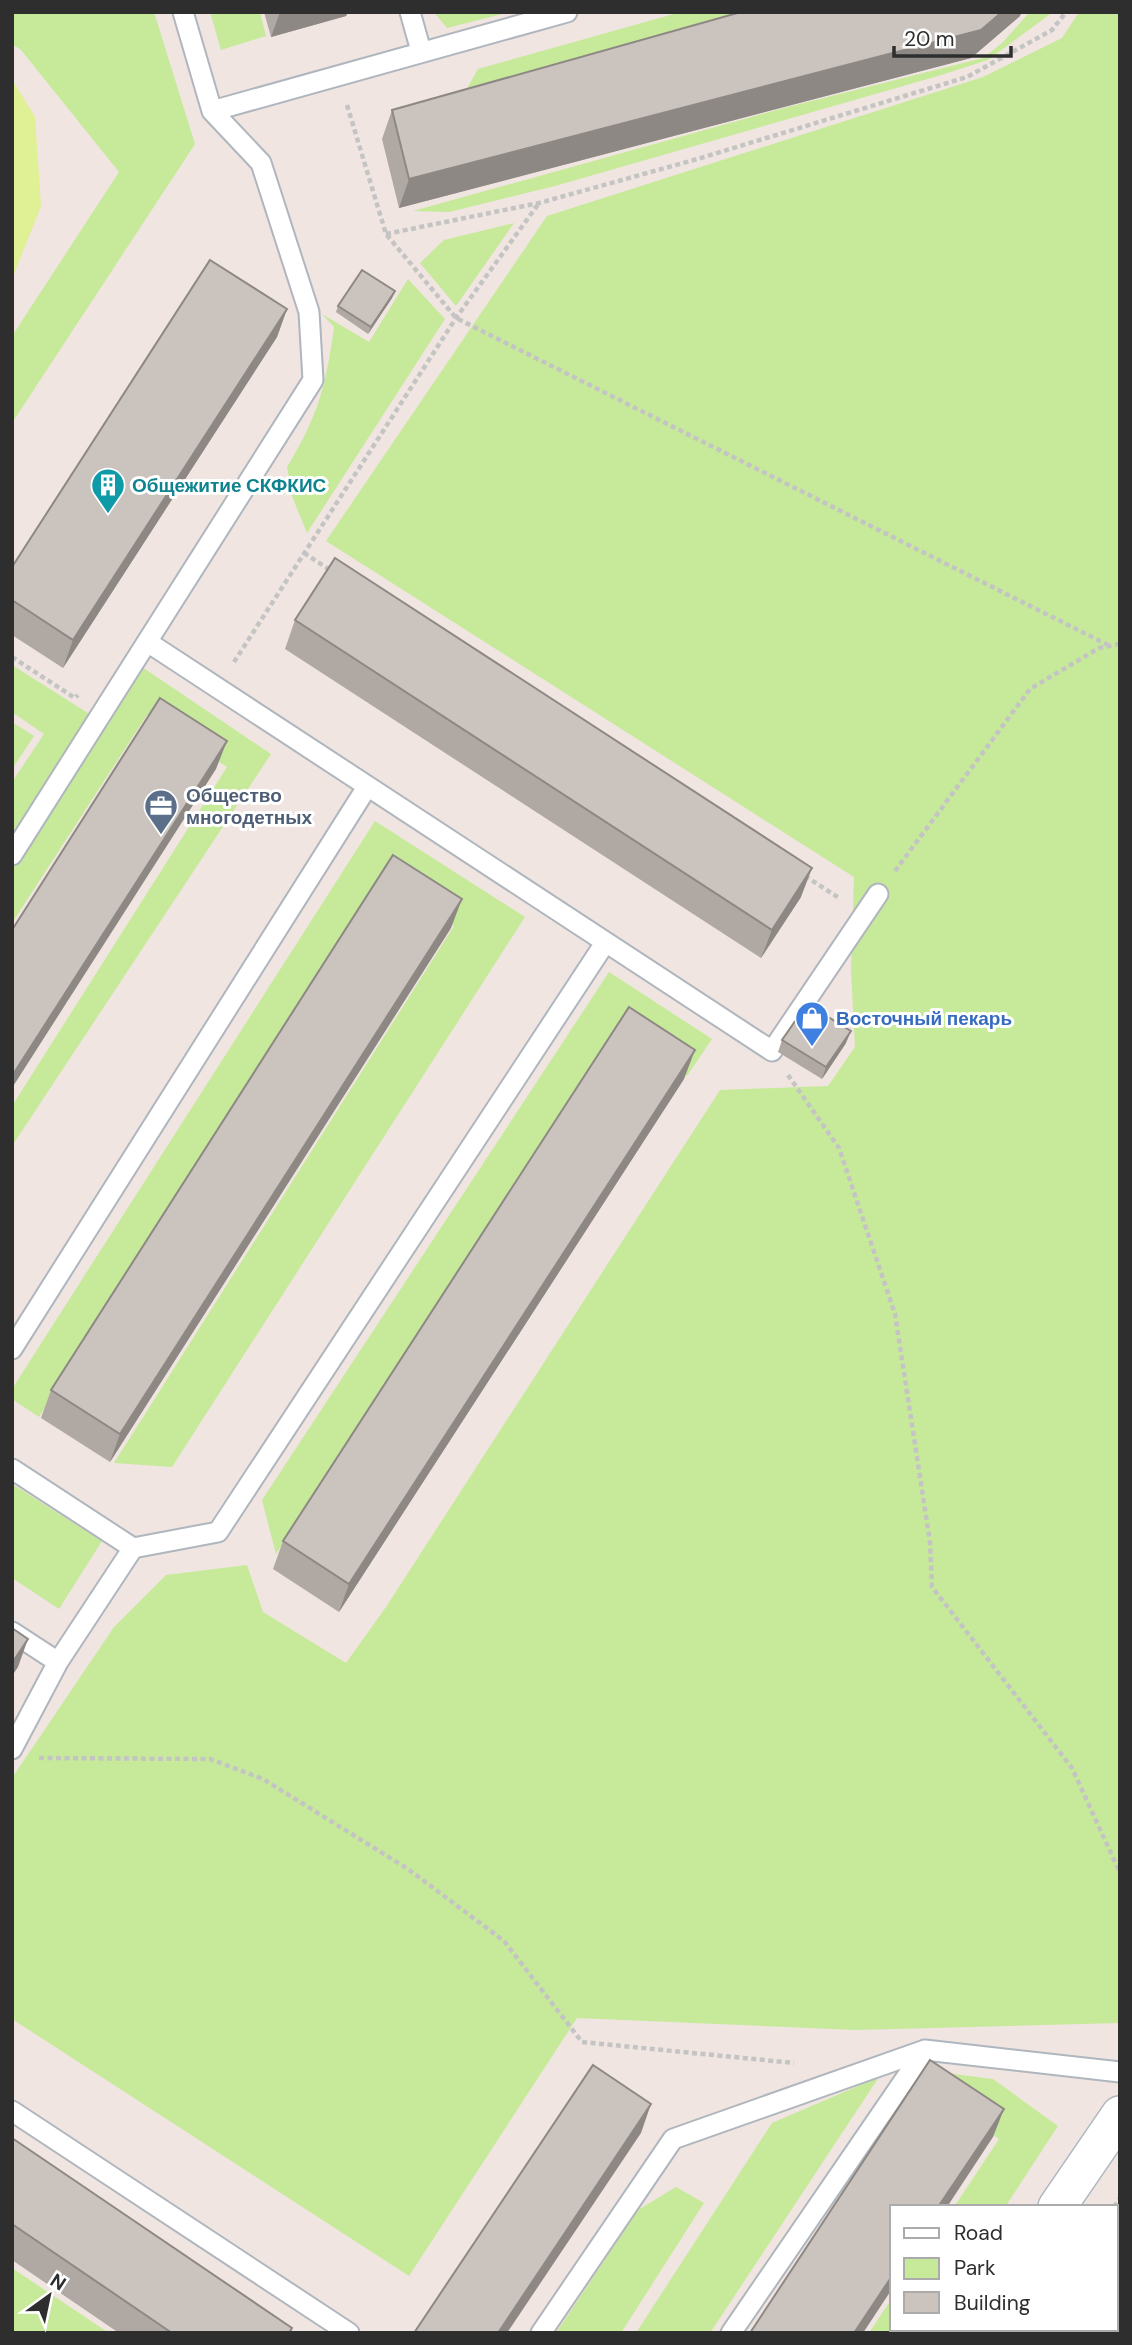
<svg xmlns="http://www.w3.org/2000/svg" width="1132" height="2345" font-family="'DM Sans',sans-serif">
<style>
.green{fill:#c6ea99}
.pitch{fill:#dff194}
.lines{fill:none;stroke-linecap:round;stroke-linejoin:round}
.lane-casing{stroke:#afb6be;stroke-width:23}
.street-casing{stroke:#afb6be;stroke-width:40}
.path{stroke:#c4c4c4;stroke-width:4.5;stroke-dasharray:5 3.5;stroke-linecap:butt}
.lane{stroke:#fff;stroke-width:19}
.street{stroke:#fff;stroke-width:37}
.wall{fill:#afa8a3}
.shaded-wall{fill:#8e8885}
.building{fill:#cbc3be;stroke:#8e8885;stroke-width:2}
.labels{text-anchor:middle;stroke-width:6;stroke-linejoin:round;paint-order:stroke}
.culture-label{font-size:19px;font-weight:bold;fill:#0d838f;stroke:#fff;text-anchor:start}
.service-label{font-size:19px;font-weight:bold;fill:#4e5e75;stroke:#fff;text-anchor:start}
.shop-label{font-size:19px;font-weight:bold;fill:#366cbe;stroke:#fff;text-anchor:start}
</style>
<rect width="100%" height="100%" fill="#f0e5e0"/>
<path class="green" d="M12,12H154L195,144L12,423V336L119,172L21,50L12,44Z
M210,12H260L266,36L221,50Z
M434,12H506V13L447,28Z
M681,12H807L453,113L478,69Z
M1030,12H1053L988,60L938,76L555,186L449,212L413,211L784,108L983,58L1002,43Z
M1079,12H1120V2023L856,2030L577,2018L409,2276L12,2019V1778L114,1627L166,1575L247,1565L263,1612L346,1663L386,1607L720,1090L828,1086L855,1047L851,971L854,877L326,541L547,216L983,77L1062,38Z
M514,223L456,306L420,263L444,240Z
M408,279L445,319L307,533L292,496L287,467C318,416 326,386 334,327L322,314L369,342Z
M12,665L91,715L12,833V782L44,734L12,712Z
M142,667L271,754L12,1146V1106L227,767L147,715L12,923V868Z
M12,722L34,736L12,769Z
M375,821L525,917L172,1467L114,1463L454,926L378,878L39,1417L12,1399V1389Z
M609,972L712,1039L687,1076L618,1032L276,1554L262,1500Z
M12,1484L102,1541L59,1609L12,1578Z
M939,2072L993,2079L1058,2126L1005,2207H954L999,2139L927,2089Z
M879,2077L710,2333H636L772,2123Z
M676,2187L704,2203L621,2333H556L638,2210Z
M12,2268L109,2333H12Z
M892,2298V2329H925L922,2333H869Z"/>
<path class="pitch" d="M12,79L35,117L41,206L12,279Z"/>
<g class="lines">
<g class="lane-casing">
<path id="lane" d="M410,12L421,51
M212,111L567,12
M149,643L772,1051L878,894
M12,855L313,380L309,312L261,163L212,111L183,12
M12,1349L367,787
M12,1469L133,1548L218,1532L605,943
M12,1632L58,1662
M12,1749L58,1662L133,1548
M12,2111L349,2333
M541,2333L673,2139L925,2050
M731,2333L925,2050L1120,2072"/>
</g>
<g class="street-casing">
<path id="street" d="M1057,2207L1120,2115
M980,2333L982,2329"/>
</g>
<path class="path" d="M347,105L386,234L456,318L1110,646
M386,234L539,203L694,160L967,77L1052,30L1066,12
M304,553L333,572
M12,657L75,698L78,695
M234,662L456,318L539,203
M895,871L1030,689L1099,648L1120,644
M805,876L839,898
M788,1075L839,1148L895,1314L930,1542L932,1587L1072,1768L1120,1873
M39,1758L210,1759L263,1779L408,1869L504,1941L582,2042L794,2063
M1114,2207L1120,2198
M934,2333L936,2329
M1030,2333L1033,2329"/>
<use href="#lane" class="lane"/>
<use href="#street" class="street"/>
</g>
<path class="wall" d="M264,12H348L346,16L271,37Z
M1020,16L971,58L399,208L382,139L392,110Z
M395,291L392,298L368,334L336,312L338,306Z
M287,309L277,337L63,668L12,635V567Z
M295,620L801,897L761,958L285,649Z
M451,928L110,1462L41,1418L51,1390Z
M782,1040L846,1043L822,1079L778,1052Z
M684,1079L339,1612L273,1569L283,1541Z
M12,2138L290,2333H119L12,2260Z"/>
<path class="shaded-wall" d="M280,12H348L346,16L271,37Z
M1002,12H1022L1020,16L971,58L399,208L409,179Z
M395,291L392,298L368,334L371,327Z
M287,309L277,337L63,668L73,640Z
M227,741L216,769L12,1088V1076Z
M812,868L801,897L761,958L772,930Z
M462,899L451,928L110,1462L120,1434Z
M851,1031L846,1043L822,1079L826,1067Z
M695,1050L684,1079L339,1612L349,1584Z
M28,1639L18,1667L12,1676V1663Z
M651,2104L641,2133L507,2333H498Z
M1004,2109L993,2137L947,2207H938Z
M892,2276V2289L863,2333H854Z"/>
<path class="building" d="M741,12H1002L981,30L409,179L392,110Z
M210,260L287,309L73,640L12,600V567Z
M362,270L395,291L371,327L338,306Z
M335,558L812,868L772,930L295,620Z
M160,698L227,741L12,1076V930Z
M393,855L462,899L120,1434L51,1390Z
M807,1004L851,1031L826,1067L782,1040Z
M629,1007L695,1050L349,1584L283,1541Z
M12,1628L28,1639L12,1663Z
M930,2060L1004,2109L938,2207H892V2276L854,2333H750Z
M593,2065L651,2104L498,2333H414Z
M12,2138L292,2328L289,2333H172L12,2224Z"/>
<defs>
<g id="building-pin" transform="scale(1.75)"><path d="M0 17L-7.5 6A9.5 9.5 0 1 1 7.5 6Z" fill="#0f9aa8" stroke="#fff"/><path d="M-4-6H4V6H1V3H-1V6H-4ZM-2.5-4.3h1.7v1.8h-1.7ZM.8-4.3h1.7v1.8H.8ZM-2.5-1h1.7V.8h-1.7ZM.8-1h1.7V.8H.8Z" fill="#fff"/></g>
<g id="office-pin" transform="scale(1.75)"><path d="M0 17L-7.5 6A9.5 9.5 0 1 1 7.5 6Z" fill="#5c6f8a" stroke="#fff"/><path d="M-6-3h4V-5.5h4V-3h4V5H-6ZM-1-4.5V-3h2v-1.5ZM-6 0V1H6V0Z" fill="#fff"/></g>
<g id="shop-pin" transform="scale(1.75)"><path d="M0 17L-7.5 6A9.5 9.5 0 1 1 7.5 6Z" fill="#3f7fe0" stroke="#fff"/><path d="M-5-2.5h2.3a2.7 3.5 0 0 1 5.4 0H5L5.5 6h-11ZM-1.5-2.5h3a1.5 2.3 0 0 0-3 0Z" fill="#fff"/></g>
</defs>
<g fill-rule="evenodd">
<use href="#building-pin" x="108" y="485"/>
<use href="#office-pin" x="161" y="806"/>
<use href="#shop-pin" x="812" y="1018"/>
</g>
<g class="labels">
<g class="culture-label">
<text x="132" y="492">Общежитие СКФКИС</text>
</g>
<g class="service-label">
<text x="186" y="802">Общество<tspan x="186" dy="22">многодетных</tspan></text>
</g>
<g class="shop-label">
<text x="836" y="1025">Восточный пекарь</text>
</g>
</g>
<rect width="1132" height="2345" fill="none" stroke="#2e2e2e" stroke-width="28"/>
<rect x="890" y="2205" width="228" height="126" fill="#ffffff" stroke="#ababab" stroke-width="2"/>
<rect x="904" y="2228" width="35" height="10" fill="#ffffff" stroke="#ababab" stroke-width="2"/>
<text x="954" y="2240" font-size="21" fill="#2e2e2e">Road</text>
<rect x="904" y="2258" width="35" height="21" fill="#c6ea99" stroke="#ababab" stroke-width="2"/>
<text x="954" y="2275" font-size="21" fill="#2e2e2e">Park</text>
<rect x="904" y="2292" width="35" height="21" fill="#cbc3be" stroke="#ababab" stroke-width="2"/>
<text x="954" y="2310" font-size="21" fill="#2e2e2e">Building</text>
<g transform="translate(49 2296) rotate(33)" stroke="#ffffff" stroke-width="5" paint-order="stroke">
<path d="M0-5L12 26L0 18L-12 26Z" fill="#2e2e2e"/>
<text y="-10" font-size="19" font-weight="bold" text-anchor="middle" fill="#2e2e2e">N</text>
</g>
<path d="M894 46v10h117v-10" fill="none" stroke="#2e2e2e" stroke-width="3.5"/>
<text x="904" y="46" font-size="21" fill="#2e2e2e" stroke="#ffffff" stroke-width="5" paint-order="stroke">20 m</text>
</svg>
